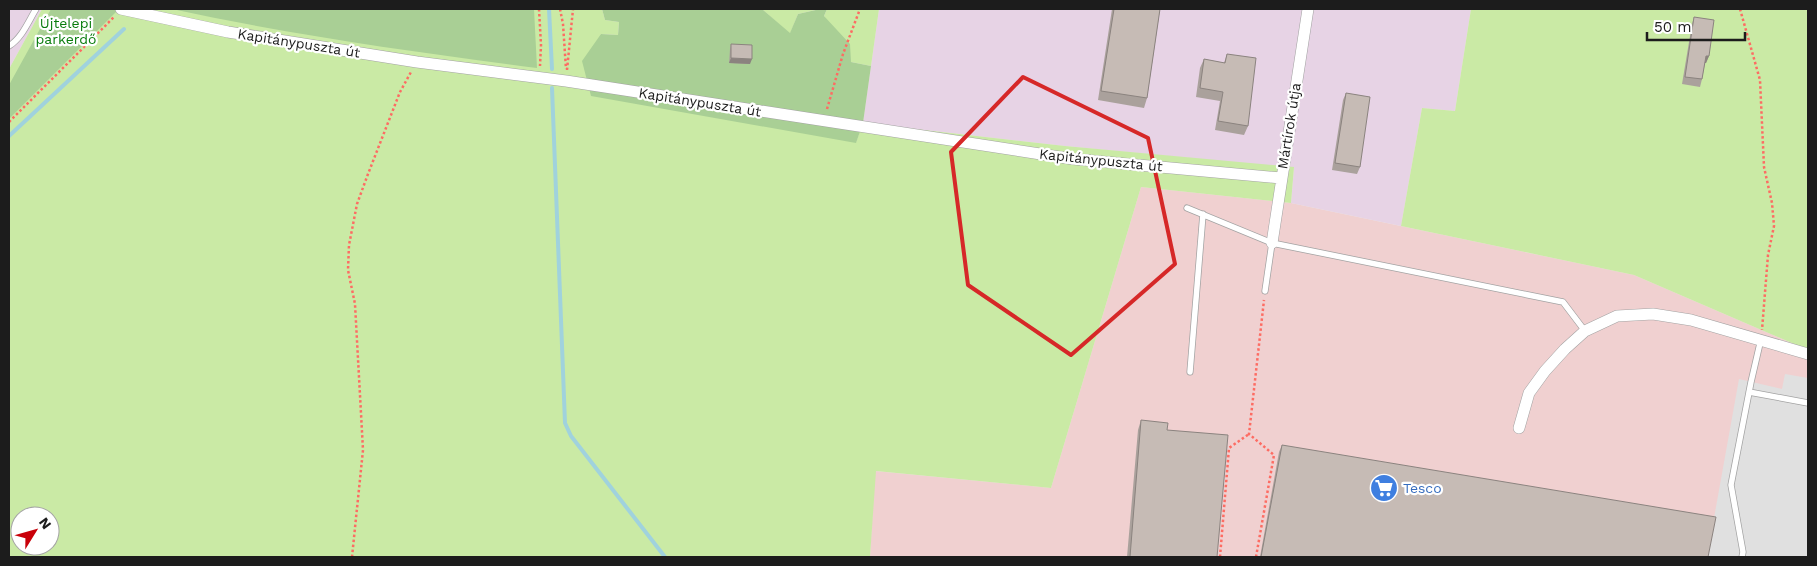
<svg xmlns="http://www.w3.org/2000/svg" width="1817" height="566" font-family="'Work Sans',sans-serif">
<style>
.commercial{fill:#f0d0d0}
.industrial{fill:#e7d3e5}
.grass{fill:#caeaa5;fill-rule:evenodd}
.forest{fill:#a9cf95}
.parking{fill:#e0e0e0}
.lines{fill:none;stroke-linecap:round;stroke-linejoin:round}
.stream{stroke:#a0d2dd;stroke-width:4}
.lane-casing{stroke:#a3a3a3;stroke-width:7}
.street-casing{stroke:#a3a3a3;stroke-width:12}
.path{stroke:#fd6c63;stroke-width:2.5;stroke-dasharray:2.5 2.5;stroke-linecap:butt}
.lane{stroke:#fff;stroke-width:5.5}
.street{stroke:#fff;stroke-width:11}
.wall{fill:#aaa19c}
.shaded-wall{fill:#8b837f}
.building{fill:#c6bbb5;stroke:#8b837f}
.marked{fill:none;stroke:#d62828;stroke-width:4;stroke-linejoin:round}
.labels{text-anchor:middle;stroke-width:4.5;stroke-linejoin:round;paint-order:stroke}
.park-label{font-size:14px;fill:#087c0c;stroke:#fff}
.street-label{font-size:14px;fill:#1c1c1c;stroke:#fff}
.shop-label{font-size:14px;fill:#366cbe;stroke:#fff;text-anchor:start}
</style>
<rect width="100%" height="100%" fill="#eee9e2"/>
<path class="commercial" d="M1141,187L1291,203L1634,275L1808,350V557H870L875,471L1051,488Z"/>
<path class="industrial" d="M9,9H42L9,69Z
M879,9H1471L1455,111L1422,108L1401,226L1291,203L1294,168L1065,146L863,123Z"/>
<path class="grass" d="M42,9H602L605,20L619,22L618,35L600,34L856,142L863,123L1065,146L1294,167L1291,203L1141,187L1051,488L876,471L870,557H9V69ZM20,516H50V546H20Z
M762,9H820L798,14L790,34Z
M827,9H879L871,66L851,62L824,16Z
M1471,9H1808V350L1634,275L1401,226L1422,108L1455,111Z"/>
<path class="forest" d="M51,9H119L9,119V85Z
M172,9H534L537,68C415,52 292,35 172,9Z
M602,9H762L790,33L798,14L820,9H827L824,16L850,44L851,62L871,66L863,123L856,143L591,96L582,61L601,34L618,35L619,22L605,20Z"/>
<path class="parking" d="M1785,374L1808,378V557H1707L1739,379L1782,389Z"/>
<g class="lines">
<path class="stream" d="M549,9L552,69
M552,88L565,423L571,436L665,557
M9,136L124,29"/>
<g class="lane-casing">
<path id="lane" d="M9,46C22,38 28,22 36,9
M1187,208L1272,243L1563,302L1585,331
M1265,291L1272,243
M1190,372L1203,214
M1749,392L1808,403
M1742,557L1743,552L1731,485L1751,382L1761,339"/>
</g>
<g class="street-casing">
<path id="street" d="M121,9L228,32L417,62L566,81L1073,159L1281,178
M1272,243L1308,9
M1519,428L1529,393L1545,371L1565,349L1585,331L1617,316L1653,314L1691,320L1808,354"/>
</g>
<path class="path" d="M539,9L541,45L540,66
M560,9L563,24L566,69
M1740,9L1760,80L1764,167L1772,203L1774,226L1768,255L1762,330
M567,70L573,9
M827,109L843,54L860,9
M9,122L114,17
M352,557L363,450L355,304L348,270L349,245L357,204L368,174L400,92L411,72
M1220,557L1229,448L1249,434
M1256,557L1274,455L1249,434L1264,300"/>
<use href="#lane" class="lane"/>
<use href="#street" class="street"/>
</g>
<path class="wall" d="M1112,9H1160L1147,98L1144,108L1098,100Z
M1694,17L1709,56L1706,63H1705L1702,79L1700,87L1682,84L1692,24Z
M731,44L750,64L729,63L730,49Z
M1227,54L1248,126L1244,135L1215,130L1220,101L1196,97L1200,68L1204,59L1224,63Z
M1346,93L1360,167L1357,174L1332,170L1343,100Z
M1141,420L1167,430L1217,557H1127L1138,430Z
M1282,445L1708,557H1260L1279,452Z"/>
<path class="shaded-wall" d="M1706,56H1709L1706,63H1703Z
M731,58L752,59L750,64L729,63Z"/>
<path class="building" d="M1114,9H1160L1147,98L1101,91Z
M1694,17L1714,20L1709,56H1706L1702,79L1685,77Z
M731,44L752,45V59L731,58Z
M1227,54L1256,58L1248,126L1218,121L1223,92L1200,88L1204,59L1225,63Z
M1346,93L1370,97L1360,167L1335,163Z
M1141,420L1168,423L1167,430L1228,435L1217,557H1130Z
M1282,445L1716,517L1708,557H1261Z"/>
<path class="marked" d="M1023,77L1148,138L1175,264L1071,355L968,285L951,152Z"/>
<defs>
<g id="supermarket-disc" transform="scale(1.4375)"><circle r="9.5" fill="#3f7fe0" stroke="#fff"/><path d="M-6-5.5h2.5l.6 2H6L4.5 2H-2.5L-4.4-4H-6ZM-1.5 3.2a1.3 1.3 0 1 0 .1 0ZM3 3.2a1.3 1.3 0 1 0 .1 0Z" fill="#fff"/></g>
</defs>
<g fill-rule="evenodd">
<use href="#supermarket-disc" x="1384" y="488"/>
</g>
<g class="labels">
<g class="park-label">
<text x="66" y="28">Újtelepi<tspan x="66" dy="16">parkerdő</tspan></text>
</g>
<g class="street-label">
<text transform="translate(299 43) rotate(9)" y="5">Kapitánypuszta út</text>
<text transform="translate(700 102) rotate(9)" y="5">Kapitánypuszta út</text>
<text transform="translate(1289 126) rotate(-81)" y="5">Mártírok útja</text>
<text transform="translate(1101 160) rotate(6)" y="5">Kapitánypuszta út</text>
</g>
<g class="shop-label">
<text x="1403" y="493">Tesco</text>
</g>
</g>
<rect width="1817" height="566" fill="none" stroke="#1c1c1c" stroke-width="20"/>
<g transform="translate(35 531) rotate(53)"><circle r="24" fill="#ffffff" stroke="#a4a4a4"/>
<path d="M0-4L9 19L0 12L-9 19Z" fill="#c90009"/>
<text y="-8" font-size="14" font-weight="bold" text-anchor="middle" fill="#1c1c1c">N</text>
</g>
<path d="M1647 32v8h98v-8" fill="none" stroke="#1c1c1c" stroke-width="2.5"/>
<text x="1654" y="32" font-size="15" fill="#1c1c1c" stroke="#ffffff" stroke-width="4" paint-order="stroke">50 m</text>
</svg>
